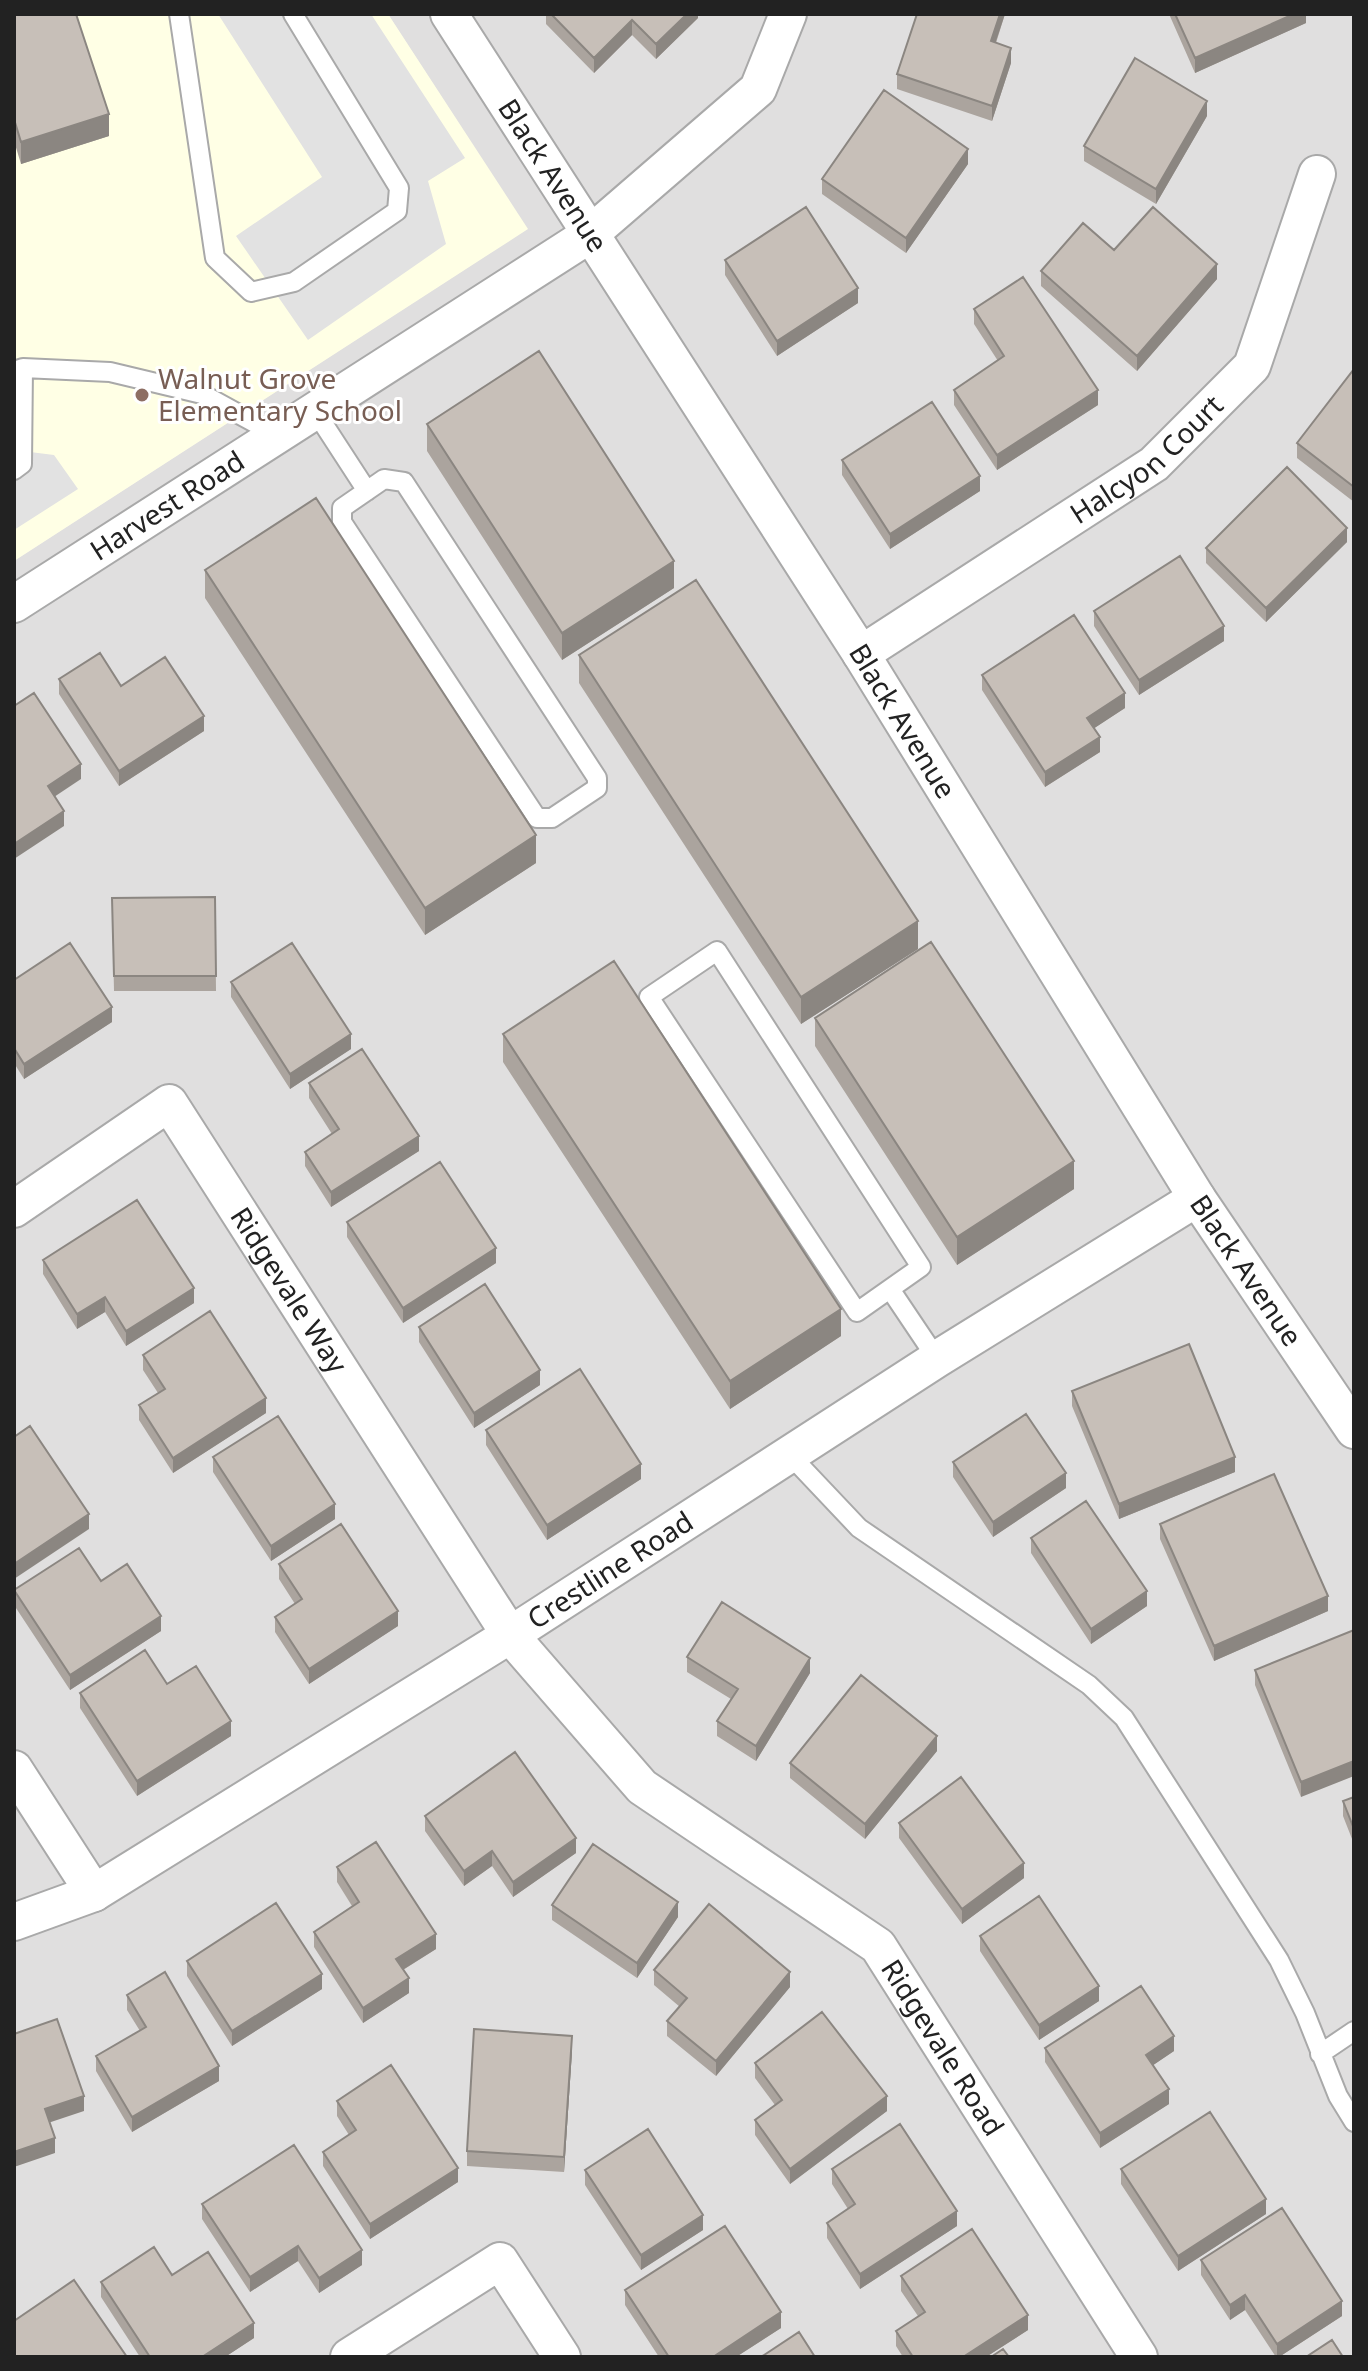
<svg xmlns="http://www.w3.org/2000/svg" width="1368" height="2371" font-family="'Noto Sans',sans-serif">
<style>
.residential{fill:#e0dfdf}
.education{fill:#ffffe5}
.parking{fill:#e2e2e2}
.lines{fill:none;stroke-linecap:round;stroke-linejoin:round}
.service-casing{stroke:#a9a9a9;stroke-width:22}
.minor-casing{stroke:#a9a9a9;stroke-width:40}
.service{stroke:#fff;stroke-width:18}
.minor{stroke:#fff;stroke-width:36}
.wall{fill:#aba49e}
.shaded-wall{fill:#8b8681}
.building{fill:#c7bfb8;stroke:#8b8681;stroke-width:2}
.education-dot{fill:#8d6e63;stroke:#fff;stroke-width:3}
.labels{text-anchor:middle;stroke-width:6;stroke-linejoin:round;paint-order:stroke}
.street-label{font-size:28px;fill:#222;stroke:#fff}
.education-label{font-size:28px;fill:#785e54;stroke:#fff;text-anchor:start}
</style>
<rect width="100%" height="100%" fill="#f2efe9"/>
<path class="residential" d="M388,14H1354V2357H14V561L527,229Z"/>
<path class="education" d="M14,14H388L528,229L14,561Z"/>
<path class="parking" d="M218,14H371L465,158L428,181L446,244L308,340L236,236L322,177Z
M14,450L54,455L78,489L14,530Z"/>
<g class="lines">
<g class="service-casing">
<path id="service" d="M179,14L215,258L251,292L294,282L397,211L399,188L293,14
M14,371L23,368L110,372L202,394L277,435
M315,411L367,491
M14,470L22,464L23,368
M384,479L404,482L597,778V788L552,818H537L342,522V508Z
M717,951L921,1267L857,1312L649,997Z
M890,1289L937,1359
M789,1454L859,1528L1089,1685L1124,1718L1279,1960L1305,2013L1338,2096L1354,2122
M1320,2054L1354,2031"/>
</g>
<g class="minor-casing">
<g id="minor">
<path id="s1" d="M449,14L861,654L1197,1198L1354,1430"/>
<path id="s2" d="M14,604L589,235L758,89L788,14"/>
<path id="s3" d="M861,654L1154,464L1252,366L1317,174"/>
<path id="s4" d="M14,1209L169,1103L510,1635L642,1787L878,1946L1139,2357"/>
<path d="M14,1769L94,1893"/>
<path id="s5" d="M14,1922L94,1893L510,1635L937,1359L1197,1198"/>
<path d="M349,2357L500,2261L562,2357"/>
</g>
</g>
<use href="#service" class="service"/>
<use href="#minor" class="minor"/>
</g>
<path class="wall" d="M14,14L109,136L21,164L14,141Z
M546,14H698V18L656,59L632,35L594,73L546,24Z
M917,14H1005L996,43L1011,63L992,121L897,89V74Z
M1169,14H1306V23L1195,73Z
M1207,116L1156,204L1084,161V146Z
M968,164L906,253L822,194V179Z
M1114,250L1217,279L1137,371L1041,286V271Z
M725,260L858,303L777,356L725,275Z
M974,309L1098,405L997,470L954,405V390L998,361L974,324Z
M1354,369V502L1297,458V443Z
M427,424L674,588L562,660L427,451Z
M842,460L980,491L890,549L842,475Z
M1347,542L1266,622L1206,563V548Z
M205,570L536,863L425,935L205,598Z
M1094,611L1224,641L1139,695L1094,626Z
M579,655L918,949L801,1024L579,683Z
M982,675L1125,708L1094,728L1100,752L1045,787L982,690Z
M59,679L121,686L204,731L119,786L59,694Z
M215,897L216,991H114L112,898Z
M14,980L112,1022L24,1079L14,1063Z
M231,982L351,1049L290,1089L231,997Z
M815,1018L1074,1189L957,1265L815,1046Z
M503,1034L841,1336L730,1409L503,1062Z
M309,1083L419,1151L331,1207L305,1166V1152L332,1134L309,1098Z
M347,1222L496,1263L403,1323L347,1237Z
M43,1260L194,1303L126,1346L105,1312L77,1329L43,1274Z
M419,1327L540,1385L474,1428L419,1342Z
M143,1355L266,1413L173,1473L139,1420V1405L158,1393L143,1370Z
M1072,1391L1235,1472L1119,1519L1072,1406Z
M486,1430L641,1479L547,1540L486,1445Z
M213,1457L335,1519L271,1561L213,1472Z
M953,1462L1066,1488L993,1537L953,1477Z
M1160,1524L1328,1611L1214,1661L1160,1539Z
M1031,1538L1147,1606L1091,1644L1031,1553Z
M279,1564L398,1626L309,1684L275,1632V1617L295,1604L279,1579Z
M101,1581L161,1631L70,1690L14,1605V1590Z
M1354,1630L1301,1797L1255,1685V1670Z
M687,1657L810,1673L756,1761L717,1736V1721L731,1699L687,1672Z
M167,1684L231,1736L137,1796L80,1708V1693Z
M937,1751L865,1839L790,1778V1763Z
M1354,1797V1844L1343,1816V1801Z
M425,1816L576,1853L513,1897L492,1866L464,1886L425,1831Z
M899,1823L1024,1878L962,1924L899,1838Z
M337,1867L436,1949L403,1970L409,1993L363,2023L314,1947V1932L352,1906L337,1882Z
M552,1905L678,1917L637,1978L552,1920Z
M980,1936L1099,2001L1039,2040L980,1951Z
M187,1961L322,1989L232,2046L187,1976Z
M654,1970L790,1987L716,2076L667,2036V2021L680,2007L654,1985Z
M127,1995L219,2081L132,2132L96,2071V2056L140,2031L127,2010Z
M1045,2048L1174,2051L1153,2065L1169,2104L1100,2148L1045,2062Z
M572,2051L564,2172L467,2166V2151Z
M755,2063L887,2111L790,2184L755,2135V2120L775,2105L755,2078Z
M337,2101L458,2182L370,2239L323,2166V2152L349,2135L337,2116Z
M832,2169L957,2226L860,2289L827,2238V2223L848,2209L832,2184Z
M1121,2169L1266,2214L1178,2271L1121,2184Z
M585,2170L703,2230L641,2270L585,2185Z
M202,2204L362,2265L319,2293L298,2261L250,2292L202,2219Z
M1201,2260L1342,2316L1279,2357H1276L1245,2310L1230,2320L1201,2275Z
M172,2275L254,2338L225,2357H140L101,2297V2282Z
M901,2276L1028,2330L986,2357H903L896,2346V2331L918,2316L901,2291Z
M625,2290L781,2328L736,2357H659L625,2305Z"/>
<path class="shaded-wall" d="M687,14H698V18L656,59V44Z
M1000,14H1005L991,56V41Z
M1294,14H1306V23L1195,73V58Z
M632,20V35L594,73V58Z
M1011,48V63L992,121V106Z
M1207,101V116L1156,204V189Z
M109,114V136L21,164V142Z
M968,149V164L906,253V238Z
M1217,264V279L1137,371V356Z
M858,288V303L777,356V341Z
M1098,390V405L997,470V455Z
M980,476V491L890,549V534Z
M1347,528V542L1266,622V608Z
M674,561V588L562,660V633Z
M1224,626V641L1139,695V680Z
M1125,693V708L1087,733V718Z
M204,716V731L119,786V771Z
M1100,737V752L1045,787V772Z
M81,764V779L48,801V786Z
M64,811V826L14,859V844Z
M536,835V863L425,935V908Z
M918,921V949L801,1024V997Z
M112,1007V1022L24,1079V1064Z
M351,1034V1049L290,1089V1074Z
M419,1136V1151L331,1207V1192Z
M1074,1161V1189L957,1265V1237Z
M496,1248V1263L403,1323V1308Z
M194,1288V1303L126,1346V1331Z
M105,1297V1312L77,1329V1314Z
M841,1309V1336L730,1409V1381Z
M540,1370V1385L474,1428V1413Z
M266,1398V1413L173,1473V1458Z
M1235,1457V1472L1119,1519V1504Z
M641,1464V1479L547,1540V1525Z
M1066,1473V1488L993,1537V1522Z
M335,1504V1519L271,1561V1546Z
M89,1514V1529L14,1579V1564Z
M1147,1591V1606L1091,1644V1629Z
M1328,1596V1611L1214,1661V1646Z
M398,1611V1626L309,1684V1669Z
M161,1616V1631L70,1690V1675Z
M810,1658V1673L756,1761V1746Z
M231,1721V1736L137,1796V1781Z
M937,1736V1751L865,1839V1824Z
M1354,1761V1776L1301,1797V1782Z
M576,1838V1853L513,1897V1882Z
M492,1851V1866L464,1886V1871Z
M1024,1863V1878L962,1924V1909Z
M678,1902V1917L637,1978V1963Z
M436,1934V1949L396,1974V1959Z
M790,1972V1987L716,2076V2061Z
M322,1974V1989L232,2046V2031Z
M409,1978V1993L363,2023V2008Z
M1099,1986V2001L1039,2040V2025Z
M572,2036V2051L564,2172V2157Z
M1174,2036V2051L1146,2070V2055Z
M219,2066V2081L132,2132V2117Z
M1169,2089V2104L1100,2148V2133Z
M84,2096V2111L45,2124V2109Z
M887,2096V2111L790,2184V2169Z
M55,2138V2153L14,2167V2152Z
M458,2168V2182L370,2239V2224Z
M1266,2199V2214L1178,2271V2256Z
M957,2211V2226L860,2289V2274Z
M703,2215V2230L641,2270V2255Z
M298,2246V2261L250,2292V2277Z
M362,2250V2265L319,2293V2278Z
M1245,2295V2310L1230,2320V2305Z
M1342,2301V2316L1279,2357H1277V2344Z
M781,2312V2328L736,2357H713Z
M1028,2315V2330L986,2357H963Z
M254,2323V2338L225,2357H202Z"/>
<path class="building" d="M14,14H76L109,114L21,142L14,119Z
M551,14H687L656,44L632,20L594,58Z
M917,14H1000L991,41L1011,48L992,106L897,74Z
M1175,14H1294L1195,58Z
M1135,58L1207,101L1156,189L1084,146Z
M884,90L968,149L906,238L822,179Z
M806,207L858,288L777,341L725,260Z
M1153,207L1217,264L1137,356L1041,271L1083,223L1114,250Z
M1023,277L1098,390L997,455L954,390L1004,356L974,309Z
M539,351L674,561L562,633L427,424Z
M1354,369V487L1297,443Z
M932,402L980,476L890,534L842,460Z
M1287,467L1347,528L1266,608L1206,548Z
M316,498L536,835L425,908L205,570Z
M1180,556L1224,626L1139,680L1094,611Z
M696,580L918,921L801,997L579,655Z
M1074,615L1125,693L1087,718L1100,737L1045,772L982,675Z
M100,653L121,686L165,657L204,716L119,771L59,679Z
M34,693L81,764L48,786L64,811L14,844V706Z
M215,897L216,976H114L112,898Z
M931,942L1074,1161L957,1237L815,1018Z
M70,943L112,1007L24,1064L14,1048V980Z
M292,943L351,1034L290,1074L231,982Z
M614,961L841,1309L730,1381L503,1034Z
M362,1049L419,1136L331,1192L305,1152L339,1129L309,1083Z
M440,1162L496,1248L403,1308L347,1222Z
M137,1200L194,1288L126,1331L105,1297L77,1314L43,1260Z
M485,1284L540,1370L474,1413L419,1327Z
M210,1311L266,1398L173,1458L139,1405L165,1389L143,1355Z
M1189,1344L1235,1457L1119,1504L1072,1391Z
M580,1369L641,1464L547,1525L486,1430Z
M1026,1414L1066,1473L993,1522L953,1462Z
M278,1416L335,1504L271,1546L213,1457Z
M30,1426L89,1514L14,1564V1437Z
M1274,1474L1328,1596L1214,1646L1160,1524Z
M1086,1501L1147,1591L1091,1629L1031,1538Z
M341,1524L398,1611L309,1669L275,1617L302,1599L279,1564Z
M79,1548L101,1581L127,1564L161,1616L70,1675L14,1590Z
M722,1602L810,1658L756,1746L717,1721L738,1689L687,1657Z
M1354,1630V1761L1301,1782L1255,1670Z
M145,1650L167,1684L196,1666L231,1721L137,1781L80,1693Z
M861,1675L937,1736L865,1824L790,1763Z
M515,1752L576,1838L513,1882L492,1851L464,1871L425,1816Z
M961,1777L1024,1863L962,1909L899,1823Z
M1354,1797V1829L1343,1801Z
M376,1842L436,1934L396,1959L409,1978L363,2008L314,1932L359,1902L337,1867Z
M593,1844L678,1902L637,1963L552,1905Z
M1039,1896L1099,1986L1039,2025L980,1936Z
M276,1903L322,1974L232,2031L187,1961Z
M709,1904L790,1972L716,2061L667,2021L687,1998L654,1970Z
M165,1972L219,2066L132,2117L96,2056L146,2027L127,1995Z
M1141,1986L1174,2036L1146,2055L1169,2089L1100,2133L1045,2048Z
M822,2012L887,2096L790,2169L755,2120L782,2100L755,2063Z
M57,2019L84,2096L45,2109L55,2138L14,2152V2034Z
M474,2029L572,2036L564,2157L467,2151Z
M391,2065L458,2168L370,2224L323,2152L356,2130L337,2101Z
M1210,2112L1266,2199L1178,2256L1121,2169Z
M900,2124L957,2211L860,2274L827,2223L855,2204L832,2169Z
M648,2129L703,2215L641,2255L585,2170Z
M294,2145L362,2250L319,2278L298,2246L250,2277L202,2204Z
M1282,2208L1342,2301L1277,2344L1245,2295L1230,2305L1201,2260Z
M725,2226L781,2312L713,2357H669L625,2290Z
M972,2229L1028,2315L963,2357H913L896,2331L925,2312L901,2276Z
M154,2247L172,2275L208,2252L254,2323L202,2357H150L101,2282Z
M74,2280L127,2357H14V2321Z
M799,2332L815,2357H761Z
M1332,2340L1343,2357H1306Z
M1003,2349L1009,2357H991Z"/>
<circle class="education-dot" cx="142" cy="395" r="8"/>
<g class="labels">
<g class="street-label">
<text dy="10" stroke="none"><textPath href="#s1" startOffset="192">Black Avenue</textPath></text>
<text dy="10" stroke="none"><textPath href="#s3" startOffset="346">Halcyon Court</textPath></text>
<text dy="10" stroke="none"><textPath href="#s2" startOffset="182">Harvest Road</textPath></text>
<text dy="10" stroke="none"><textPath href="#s1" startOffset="840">Black Avenue</textPath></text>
<text dy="10" stroke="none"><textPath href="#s1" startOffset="1488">Black Avenue</textPath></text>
<text dy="10" stroke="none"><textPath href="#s4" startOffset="410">Ridgevale Way</textPath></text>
<text dy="10" stroke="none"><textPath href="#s5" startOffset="694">Crestline Road</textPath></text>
<text dy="10" stroke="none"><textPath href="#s4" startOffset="1426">Ridgevale Road</textPath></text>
</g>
<g class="education-label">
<text x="158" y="389">Walnut Grove<tspan x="158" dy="32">Elementary School</tspan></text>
</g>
</g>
<rect width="1368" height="2371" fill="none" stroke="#222222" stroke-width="32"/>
</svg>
